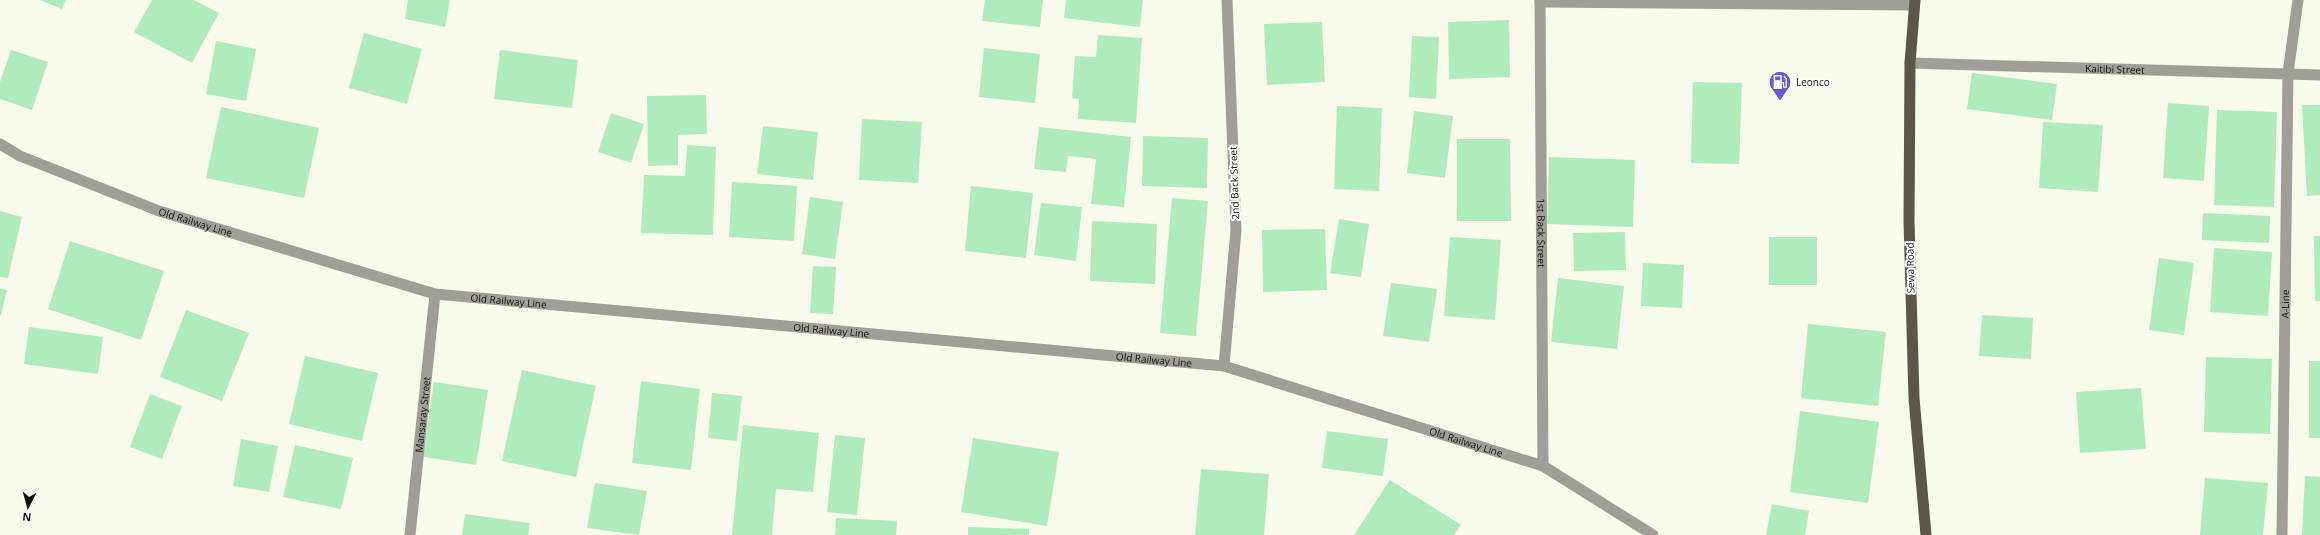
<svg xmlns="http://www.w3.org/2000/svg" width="2320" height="535" font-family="'Open Sans',sans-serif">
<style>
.building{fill:#afecb9}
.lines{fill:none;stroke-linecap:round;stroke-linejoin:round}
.minor{stroke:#a19e99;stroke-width:11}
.tertiary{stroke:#a19e99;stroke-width:11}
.primary{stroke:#5b554c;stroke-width:11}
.labels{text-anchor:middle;stroke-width:4;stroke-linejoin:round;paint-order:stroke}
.street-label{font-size:10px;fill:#10110c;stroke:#fff}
.poi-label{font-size:10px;fill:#10110c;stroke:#fff;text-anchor:start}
</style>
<rect width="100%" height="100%" fill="#f8faec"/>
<path class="building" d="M40,0H66L62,9Z
M152,0H194L219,13L192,63L134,32Z
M408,0H450L445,27L405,19Z
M985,0H1043L1040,27L982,21Z
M1066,0H1143L1140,27L1064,18Z
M1509,20L1510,77L1449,79L1448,22Z
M1322,22L1325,82L1267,85L1264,24Z
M364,33L422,49L407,104L349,88Z
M1098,35L1142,38L1136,123L1078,119L1079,99L1072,98L1075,56L1096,57Z
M1412,36L1439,37L1436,99L1409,97Z
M216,41L256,49L246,101L206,94Z
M984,48L1040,54L1035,103L979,97Z
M11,50L48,62L32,110L0,99V82Z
M500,50L578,60L572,108L494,99Z
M1972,73L2057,84L2052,120L1967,109Z
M1693,82L1742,83L1739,164L1691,163Z
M706,95L707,134L678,135V165L648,166L647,96Z
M2168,103L2209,106L2204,181L2163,178Z
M2302,105H2320V195L2307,196Z
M1337,106L1382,108L1379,191L1334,189Z
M221,107L319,128L304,198L206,178Z
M2217,110L2277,112L2274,207L2214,205Z
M1414,111L1453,116L1445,178L1407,173Z
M611,113L644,124L631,163L598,152Z
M862,119L922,122L918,183L859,180Z
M2043,122L2103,125L2098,192L2039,188Z
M763,126L818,132L813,180L757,174Z
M1039,127L1131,137L1124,207L1091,204L1096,159L1068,156L1066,172L1034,169Z
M1143,136L1208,138L1207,188L1142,186Z
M1457,139H1510L1511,221H1457Z
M687,145L716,147L713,235L641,233L644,175L685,176Z
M1549,157L1635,160L1633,227L1547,224Z
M732,182L797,186L794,241L729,237Z
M971,186L1033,193L1026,258L965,251Z
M810,197L843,202L835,259L802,254Z
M1172,198L1208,201L1196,336L1160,333Z
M1041,203L1082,207L1076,261L1034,255Z
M0,211L22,217L8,278L0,277Z
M2203,213L2270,216L2269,243L2202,240Z
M1339,219L1369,224L1361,277L1330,273Z
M1092,221L1157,224L1155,284L1090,281Z
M1325,229L1327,290L1263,292L1262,230Z
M1625,232L1626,270L1574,271L1573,233Z
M2314,236H2320V301H2315Z
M1450,237L1501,240L1495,320L1444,316Z
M1769,237H1817V285H1769Z
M70,241L164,271L141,340L48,309Z
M2214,248L2272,252L2268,316L2210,312Z
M2159,258L2194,263L2184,335L2149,330Z
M1643,263L1684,265L1682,308L1641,306Z
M813,266L836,267L833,314L810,313Z
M1558,278L1624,286L1617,349L1551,342Z
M1391,283L1437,289L1429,342L1383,336Z
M0,289L7,290L1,315H0Z
M186,310L249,333L222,401L160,377Z
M1982,315L2033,318L2031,359L1979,356Z
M1808,324L1886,332L1878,406L1801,398Z
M29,327L103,337L98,374L24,364Z
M305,356L378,373L362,441L289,424Z
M2206,357L2272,359L2270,434L2204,432Z
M2309,361H2320V438H2309Z
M522,370L596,386L576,477L502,461Z
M641,381L700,389L691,470L632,463Z
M434,382L488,390L476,465L423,457Z
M2141,388L2146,449L2080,453L2076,392Z
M712,393L742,396L737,441L708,438Z
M150,394L182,406L162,459L130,447Z
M1800,411L1879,422L1868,503L1790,492Z
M743,425L819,433L813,492L776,489L772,535H732Z
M1327,431L1388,439L1383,476L1322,468Z
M835,435L865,438L857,515L827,512Z
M973,438L1059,452L1047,526L961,512Z
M241,439L278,446L269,492L233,486Z
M295,445L353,458L341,509L283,497Z
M1201,469L1269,474L1264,535H1195Z
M2305,476L2320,477V535H2302Z
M2205,478L2268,483L2263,535H2200Z
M1390,480L1461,525L1454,535H1354Z
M595,483L647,491L639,535L587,528Z
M1772,504L1809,511L1805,535H1766Z
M465,514L530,523L528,535H462Z
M836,518L897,521L896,535H835Z
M968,527L1029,529V535H968Z"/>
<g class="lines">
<g class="minor">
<path id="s1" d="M1540,0L1543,466"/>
<path d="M1540,2L1914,5"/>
<path id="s2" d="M1910,63L2320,75"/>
<path d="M1224,366L1236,230L1227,0"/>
<path id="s3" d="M410,535L435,294"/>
<path id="s4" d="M2282,535L2288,73L2298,0"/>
</g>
<path class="tertiary" id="s5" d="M0,144L20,156L159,211L435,294L1224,366L1543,466L1653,535"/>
<path class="primary" d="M1915,0L1910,63L1909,221L1914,398L1926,535"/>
</g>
<defs>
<g id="fuel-pin" transform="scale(1.15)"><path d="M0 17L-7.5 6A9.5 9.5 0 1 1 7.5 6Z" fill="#6e56d0" stroke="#fff"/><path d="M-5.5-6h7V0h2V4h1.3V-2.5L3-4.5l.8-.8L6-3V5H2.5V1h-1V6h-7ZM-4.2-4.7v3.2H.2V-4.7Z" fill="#fff"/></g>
</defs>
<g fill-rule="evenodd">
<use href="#fuel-pin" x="1780" y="82"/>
</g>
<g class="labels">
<g class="street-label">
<text dy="4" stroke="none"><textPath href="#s2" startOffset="205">Kaitibi Street</textPath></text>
<text transform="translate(1234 183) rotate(-92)" y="4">2nd Back Street</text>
<text dy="4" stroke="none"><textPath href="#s5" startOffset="211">Old Railway Line</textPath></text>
<text dy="4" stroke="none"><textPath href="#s1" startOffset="233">1st Back Street</textPath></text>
<text transform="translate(1910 268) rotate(-91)" y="4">Sewa Road</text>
<text dy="4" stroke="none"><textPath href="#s5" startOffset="535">Old Railway Line</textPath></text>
<text dy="4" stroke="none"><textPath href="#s4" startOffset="231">A-Line</textPath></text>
<text dy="4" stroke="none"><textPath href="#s5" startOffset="859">Old Railway Line</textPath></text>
<text dy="4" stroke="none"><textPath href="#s5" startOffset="1183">Old Railway Line</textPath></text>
<text dy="4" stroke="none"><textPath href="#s3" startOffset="121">Mansaray Street</textPath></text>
<text dy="4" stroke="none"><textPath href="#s5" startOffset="1507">Old Railway Line</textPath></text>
</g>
<g class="poi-label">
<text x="1796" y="86">Leonco</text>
</g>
</g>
<g transform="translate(28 507) rotate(186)" stroke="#ffffff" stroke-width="3" paint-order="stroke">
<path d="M0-3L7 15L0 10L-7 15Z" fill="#10110c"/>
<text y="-6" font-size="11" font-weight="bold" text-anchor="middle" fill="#10110c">N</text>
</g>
</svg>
